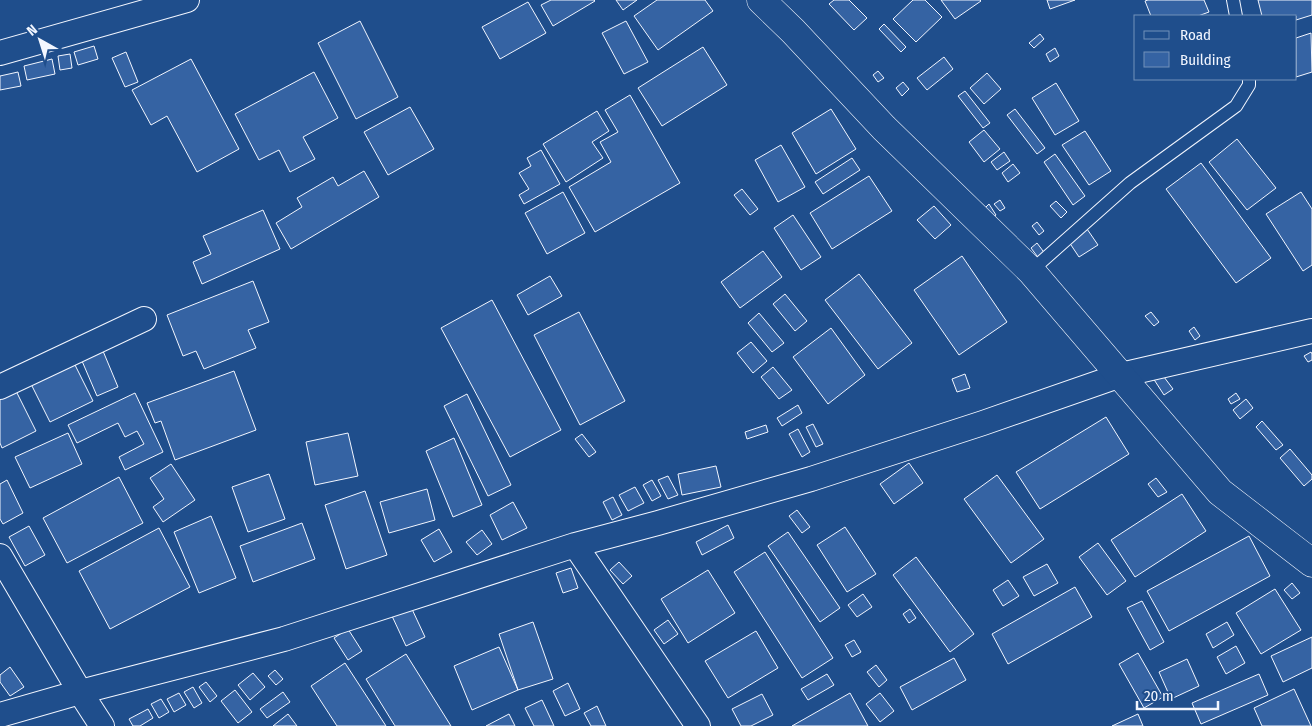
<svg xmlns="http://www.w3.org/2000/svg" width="1312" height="726" font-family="'Fira Sans Condensed',sans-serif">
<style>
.building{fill:#3563a3;stroke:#f2f6ff}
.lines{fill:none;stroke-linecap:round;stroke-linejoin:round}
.service-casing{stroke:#f2f6ff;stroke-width:14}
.minor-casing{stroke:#f2f6ff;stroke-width:26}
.tertiary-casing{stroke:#f2f6ff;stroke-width:29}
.service{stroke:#1f4e8c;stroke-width:12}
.minor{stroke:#1f4e8c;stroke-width:24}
.tertiary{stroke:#1f4e8c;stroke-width:28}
</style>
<rect width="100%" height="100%" fill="#1f4e8c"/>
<path class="building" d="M551,0H594L595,1L553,26L541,5Z
M616,0H637L623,10Z
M657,0H705L713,11L658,50L634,16Z
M834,0H849L867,18L854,30L829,4Z
M913,0H925L942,17L916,42L893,19Z
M941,0H980L981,1L955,19Z
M1047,0H1075L1050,9Z
M1148,0H1204L1209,12L1198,16H1151L1145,1Z
M1258,0H1312V15L1296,20V16H1262Z
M528,2L546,33L500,59L482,27Z
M360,21L398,97L356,119L318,43Z
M626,21L648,62L624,74L602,33Z
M884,24L906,47L901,52L879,29Z
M1311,33L1312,72L1296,77V38Z
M1040,34L1044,39L1034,48L1029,43Z
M94,46L98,59L78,65L74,52Z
M703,47L727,85L662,126L638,88Z
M1055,48L1059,56L1050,62L1046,54Z
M126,52L138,82L125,87L112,58Z
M70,54L72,68L60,70L58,56Z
M944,57L953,69L927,90L917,78Z
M52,59L55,74L27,80L24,66Z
M191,59L239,149L197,172L167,116L151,125L132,90Z
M878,71L884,78L878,82L873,75Z
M18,72L21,86L0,90V76Z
M314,72L338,118L303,137L315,159L290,172L279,150L259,160L235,114Z
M987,73L1001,89L984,104L970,88Z
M903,82L909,89L902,96L896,88Z
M1056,83L1079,121L1055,135L1032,98Z
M965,91L990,123L983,128L958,96Z
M630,95L680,183L595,232L569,187L611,162L600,142L618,132L605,110Z
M410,107L434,149L388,175L364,132Z
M831,109L856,149L816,174L792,133Z
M1015,109L1045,148L1037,154L1007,115Z
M597,111L609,131L592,142L603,158L566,182L543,144Z
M984,130L1000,149L984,162L969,142Z
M1085,131L1111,171L1089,185L1062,145Z
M1237,139L1276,188L1247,210L1209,162Z
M781,145L805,187L778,202L755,160Z
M541,150L560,184L524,204L519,195L529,189L519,173L531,166L527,158Z
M1004,152L1010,161L997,170L991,162Z
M1055,154L1085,196L1073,205L1044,162Z
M852,158L860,170L823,194L815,182Z
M1201,163L1271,258L1236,283L1166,189Z
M1013,164L1020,173L1008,182L1002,173Z
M364,171L379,197L291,249L276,223L302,207L297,198L333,177L338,186Z
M869,176L892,211L832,249L810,213Z
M742,189L758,209L750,215L734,195Z
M563,192L585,233L547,254L525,213Z
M1301,192L1312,209V265L1303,271L1266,214Z
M1000,200L1005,208L1000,211L994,204Z
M1056,201L1067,212L1061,218L1050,206Z
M989,204L996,215L992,218L985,208Z
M934,206L951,225L935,239L917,220Z
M263,210L280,249L202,284L193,262L211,254L203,236Z
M793,215L821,257L801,270L774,228Z
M1037,222L1044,231L1039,235L1032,226Z
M1085,226L1098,245L1079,257L1067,239Z
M1037,243L1046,255L1040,260L1031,248Z
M763,251L782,277L740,308L721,282Z
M962,256L1007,322L959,355L914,290Z
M859,274L912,343L878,369L825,300Z
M550,276L562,296L528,315L517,295Z
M253,281L269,322L248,330L256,348L204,369L196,351L183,356L167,315Z
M785,294L807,321L795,331L773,304Z
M492,300L561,430L510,457L441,328Z
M579,312L625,401L580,425L534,335Z
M1151,312L1159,322L1154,326L1145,316Z
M759,313L784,343L772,352L748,323Z
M1194,327L1200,336L1195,340L1189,331Z
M831,328L865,375L828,404L793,357Z
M751,342L767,361L753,373L737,353Z
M103,351L118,387L97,396L82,361Z
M1311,352L1312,354V360L1308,362L1304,356Z
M74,363L93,401L50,422L31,384Z
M773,367L792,390L779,399L761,377Z
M234,371L256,430L175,460L161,421L155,423L147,403Z
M1161,373L1173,389L1164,395L1153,378Z
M965,374L970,388L957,392L952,379Z
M14,387L36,431L2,448L0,443V394Z
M135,393L163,452L125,470L119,457L144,444L137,431L125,437L118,423L77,443L68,425Z
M1236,393L1240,399L1231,404L1228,399Z
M467,394L511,485L488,496L444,406Z
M1246,399L1253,408L1240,419L1233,410Z
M798,405L802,413L782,426L777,418Z
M1106,417L1129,454L1040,509L1016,472Z
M1262,421L1283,445L1276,450L1256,427Z
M813,424L823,444L816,447L806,427Z
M766,425L768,432L747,439L745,432Z
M798,429L810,452L802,457L789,434Z
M68,433L82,464L30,488L15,457Z
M348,433L358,476L315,485L306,442Z
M582,434L596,452L589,457L575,439Z
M454,438L482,505L453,517L426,451Z
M1290,449L1312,475V479L1304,486L1280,458Z
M909,463L923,483L894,504L880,484Z
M171,464L195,500L163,522L153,507L164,499L150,478Z
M716,466L721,487L682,495L678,474Z
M269,474L285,519L248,532L232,487Z
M997,475L1044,539L1011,563L964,499Z
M668,476L678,495L668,499L658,480Z
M119,477L143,523L67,563L43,518Z
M1156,478L1167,492L1158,497L1148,484Z
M7,480L23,513L3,524L0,519V484Z
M652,480L661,496L652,501L643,485Z
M635,487L644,503L628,511L619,495Z
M427,489L435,520L389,533L380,502Z
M365,491L387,555L346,569L325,505Z
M1182,494L1206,531L1135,577L1111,540Z
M613,497L622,515L612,520L603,502Z
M513,502L527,528L502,540L490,515Z
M797,510L810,527L802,533L789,516Z
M211,516L236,578L199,593L174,532Z
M302,523L315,559L253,582L240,546Z
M728,525L734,538L702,555L696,542Z
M29,526L45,555L25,566L9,537Z
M845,527L876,574L847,592L817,545Z
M159,528L190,587L110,629L79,571Z
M439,529L452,552L434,562L421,540Z
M482,530L492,544L477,555L466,542Z
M788,532L840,608L820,622L768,546Z
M1249,536L1270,576L1169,631L1147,591Z
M1098,543L1126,581L1107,595L1079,557Z
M765,552L833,658L802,678L734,572Z
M916,557L974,634L950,652L893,575Z
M619,562L632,576L623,584L610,570Z
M1047,564L1058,583L1034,596L1023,577Z
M571,568L578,588L563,593L556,573Z
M708,570L735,613L688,643L661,599Z
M1008,580L1019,596L1003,606L993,590Z
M1292,583L1300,593L1292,599L1284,590Z
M1075,587L1092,617L1008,664L992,634Z
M1275,589L1301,630L1261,654L1236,613Z
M863,594L872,607L857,617L848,605Z
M1142,601L1164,642L1150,650L1127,608Z
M411,607L425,637L406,646L392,616Z
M910,609L916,618L909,623L903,614Z
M668,620L678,634L664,644L654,630Z
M533,622L553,679L518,690L499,634Z
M1227,622L1234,635L1213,648L1206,634Z
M348,629L362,651L348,660L334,638Z
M756,631L778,668L728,698L705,661Z
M1312,637V668L1283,682L1271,656Z
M854,640L861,652L852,657L845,645Z
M1236,646L1245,663L1226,674L1217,657Z
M499,647L518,690L472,710L454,666Z
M1138,653L1163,697L1144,708L1119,664Z
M406,654L451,726H395L366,679Z
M954,658L966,680L912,710L900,687Z
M1187,659L1199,686L1171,699L1159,672Z
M345,663L386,726H337L311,686Z
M876,665L887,680L879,687L867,672Z
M10,667L24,687L10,696L0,682V675Z
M275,670L283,679L276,685L268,676Z
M253,673L265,687L250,700L238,685Z
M827,674L834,685L808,700L801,689Z
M1259,674L1268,695L1201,724L1192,703Z
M206,682L217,696L210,702L199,687Z
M568,683L580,709L565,716L553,691Z
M193,687L202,703L194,708L184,692Z
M1294,689L1311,726H1262L1254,708Z
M235,690L252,712L238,723L221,701Z
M283,692L290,702L267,718L260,709Z
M179,693L186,705L174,712L167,699Z
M850,693L868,726H792Z
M880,693L894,711L880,722L866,704Z
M762,694L773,715L751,726H741L732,709Z
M161,699L169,712L159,718L151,704Z
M542,700L554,726H534L525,708Z
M597,706L606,726H591L584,713Z
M148,709L153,718L140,726H133L129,719Z
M288,714L297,726H273Z
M509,714L515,726H486Z
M1138,714L1143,726H1112Z"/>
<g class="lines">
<g class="service-casing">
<path id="service" d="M1233,0L1236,16
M1031,271L1130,183L1236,106L1249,85V79"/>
</g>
<g class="minor-casing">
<path id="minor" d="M0,53L187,0
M0,387L144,319
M575,545L698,726
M0,556L80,692L102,726
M0,715L80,692L284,639L575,545L658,523L811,479L983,423L1121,375L1312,331"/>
</g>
<g class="tertiary-casing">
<path id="tertiary" d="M761,0L793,31L884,128L1031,271L1220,492L1312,563"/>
</g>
<use href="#service" class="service"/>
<use href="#minor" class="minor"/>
<use href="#tertiary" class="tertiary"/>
</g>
<rect x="1134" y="15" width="162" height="65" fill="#1f4e8c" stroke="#7391ba"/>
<rect x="1144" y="31" width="25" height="8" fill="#1f4e8c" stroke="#7391ba"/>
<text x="1180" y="40" font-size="15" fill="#f2f6ff">Road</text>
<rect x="1144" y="52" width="25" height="15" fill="#3563a3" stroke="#7391ba"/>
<text x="1180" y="65" font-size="15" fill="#f2f6ff">Building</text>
<g transform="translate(40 40) rotate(321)" stroke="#1f4e8c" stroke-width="4" paint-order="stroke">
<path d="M0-4L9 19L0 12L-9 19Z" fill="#f2f6ff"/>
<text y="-8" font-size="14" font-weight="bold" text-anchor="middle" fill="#f2f6ff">N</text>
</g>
<path d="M1137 701v8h81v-8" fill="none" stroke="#f2f6ff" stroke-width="2.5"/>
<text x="1144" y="701" font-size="15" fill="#f2f6ff" stroke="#1f4e8c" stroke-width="4" paint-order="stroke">20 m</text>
</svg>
